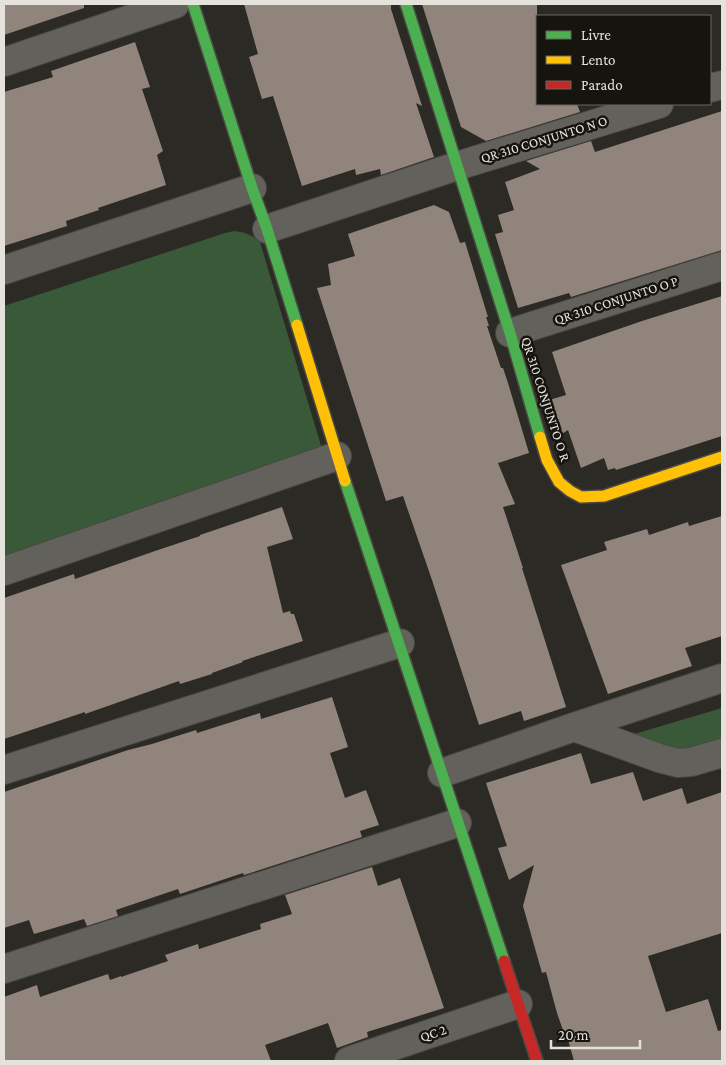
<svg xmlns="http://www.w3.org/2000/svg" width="726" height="1065" font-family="'Crimson Pro',serif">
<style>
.green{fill:#395939}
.building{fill:#90847d}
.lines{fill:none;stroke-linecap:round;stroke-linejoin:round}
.street-casing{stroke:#4a4843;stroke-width:30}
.fast-casing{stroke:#4a4843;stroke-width:14}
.slow-casing{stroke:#4a4843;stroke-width:14}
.jam-casing{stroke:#4a4843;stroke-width:14}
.street{stroke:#62615b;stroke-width:28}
.fast{stroke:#4caf50;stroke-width:11}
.slow{stroke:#ffc107;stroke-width:11}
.jam{stroke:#c62828;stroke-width:11}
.labels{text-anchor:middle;stroke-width:5;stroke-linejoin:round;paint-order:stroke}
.street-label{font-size:14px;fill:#e4e2da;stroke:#16140f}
</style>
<rect width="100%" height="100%" fill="#2c2a24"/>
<path class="green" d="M234,231C245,232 252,235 260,242L322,449L4,564V306L225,233Z
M722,708V748L684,759L621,738Z"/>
<path class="building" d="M4,4H84V8L4,35Z
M244,4H391V9L422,106L416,103L434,157L381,175L380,169L356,175L355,169L302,186L273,96L262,99L249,57L258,54Z
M422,4H537V104H577L580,112L486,141L461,127Z
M135,42L150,87L142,89L163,151L157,155L166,185L98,208L99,210L66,221L67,226L4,246V92L53,77L51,71Z
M722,111V250L571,297L569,293L518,308L495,234L503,232L498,215L514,210L505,182L540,169L526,161L591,141L595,152Z
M434,205L449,212L460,243L465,242L488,317H486L489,326H487L501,368H503L508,383L529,453L498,463L515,504L503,507L523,568H522L566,707L524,721L521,711L479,725L432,580L403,496L386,501L317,288L331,285L328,264L355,256L348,234Z
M722,296V436L616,470L615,468L608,470L604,458L581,468L568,430L557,437L546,401L566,395L552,352L642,321Z
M282,507L293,539L267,547L283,613L290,611L291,614H294L303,641L242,661L243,662L212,673V674L180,684L179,681L85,714V712L4,739V598L74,574L75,579L155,551L200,536V535Z
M722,516V636L685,648L692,666L608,694L561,565L607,550L604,542L647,529L649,535L688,522L689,526Z
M332,697L348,747L330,753L345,798L366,790L379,825L360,831L362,837L275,865L244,875L243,873L180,894L178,889L116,910L118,916L87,926L84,919L34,934L29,920L4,928V792L128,750L152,744L196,730L197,733L260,713L261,719Z
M581,753L591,784L633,772L643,801L682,788L687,804L722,792V933L648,956L666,1012L708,999L718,1031L722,1030V1061H574L567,1036H565L557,1013L546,972L542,973L523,906L534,865L509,880L498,848L507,846L486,783Z
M372,867L378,886L400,878L444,1008L367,1032L368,1037L337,1048L328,1023L265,1045L271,1061H4V997L37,985L40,997L108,974L110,980L121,976V977L168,961L165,955L198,944L199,949L261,929L260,924L292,914L285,895Z"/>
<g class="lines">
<g class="street-casing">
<path id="street" d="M4,62L175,4
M710,88L722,85
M267,229L457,166L659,104
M4,270L252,188
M510,333L722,266
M4,571L337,456
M574,727L659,758L678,763L691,762L722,753
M4,770L400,643
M442,773L574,727L722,678
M4,969L457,823
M349,1061L518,1004"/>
</g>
<g class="fast-casing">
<path id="fast" d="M193,4L252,188L267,229L297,325
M406,4L510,333L540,437
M345,481L504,961"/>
</g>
<g class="slow-casing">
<path id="slow" d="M297,325L345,481
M540,437L547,460L559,482L570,491L581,497L604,496L722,457"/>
</g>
<g class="jam-casing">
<path id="jam" d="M504,961L537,1061"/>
</g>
<use href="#street" class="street"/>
<use href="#fast" class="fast"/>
<use href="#slow" class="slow"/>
<use href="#jam" class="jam"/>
</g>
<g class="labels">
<g class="street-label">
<text transform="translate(544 139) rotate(-17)" y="5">QR 310 CONJUNTO N O</text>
<text transform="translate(616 300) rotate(-18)" y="5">QR 310 CONJUNTO O P</text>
<text transform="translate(546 399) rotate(72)" y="5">QR 310 CONJUNTO O R</text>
<text transform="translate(433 1033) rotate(-19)" y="5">QC 2</text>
</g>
</g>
<rect width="726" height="1065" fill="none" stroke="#e4e2da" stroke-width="10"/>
<rect x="536" y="15" width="175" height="90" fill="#16140f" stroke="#686660"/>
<rect x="546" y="31" width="25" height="8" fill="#4caf50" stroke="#686660"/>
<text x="581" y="40" font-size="15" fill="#e4e2da">Livre</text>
<rect x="546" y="56" width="25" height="8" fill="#ffc107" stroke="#686660"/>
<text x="581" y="65" font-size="15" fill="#e4e2da">Lento</text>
<rect x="546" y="81" width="25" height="8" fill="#c62828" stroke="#686660"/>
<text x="581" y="90" font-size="15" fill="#e4e2da">Parado</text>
<path d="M551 1040v8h89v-8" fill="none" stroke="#e4e2da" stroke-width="2.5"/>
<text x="558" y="1040" font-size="15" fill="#e4e2da" stroke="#16140f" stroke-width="4" paint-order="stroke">20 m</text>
</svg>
